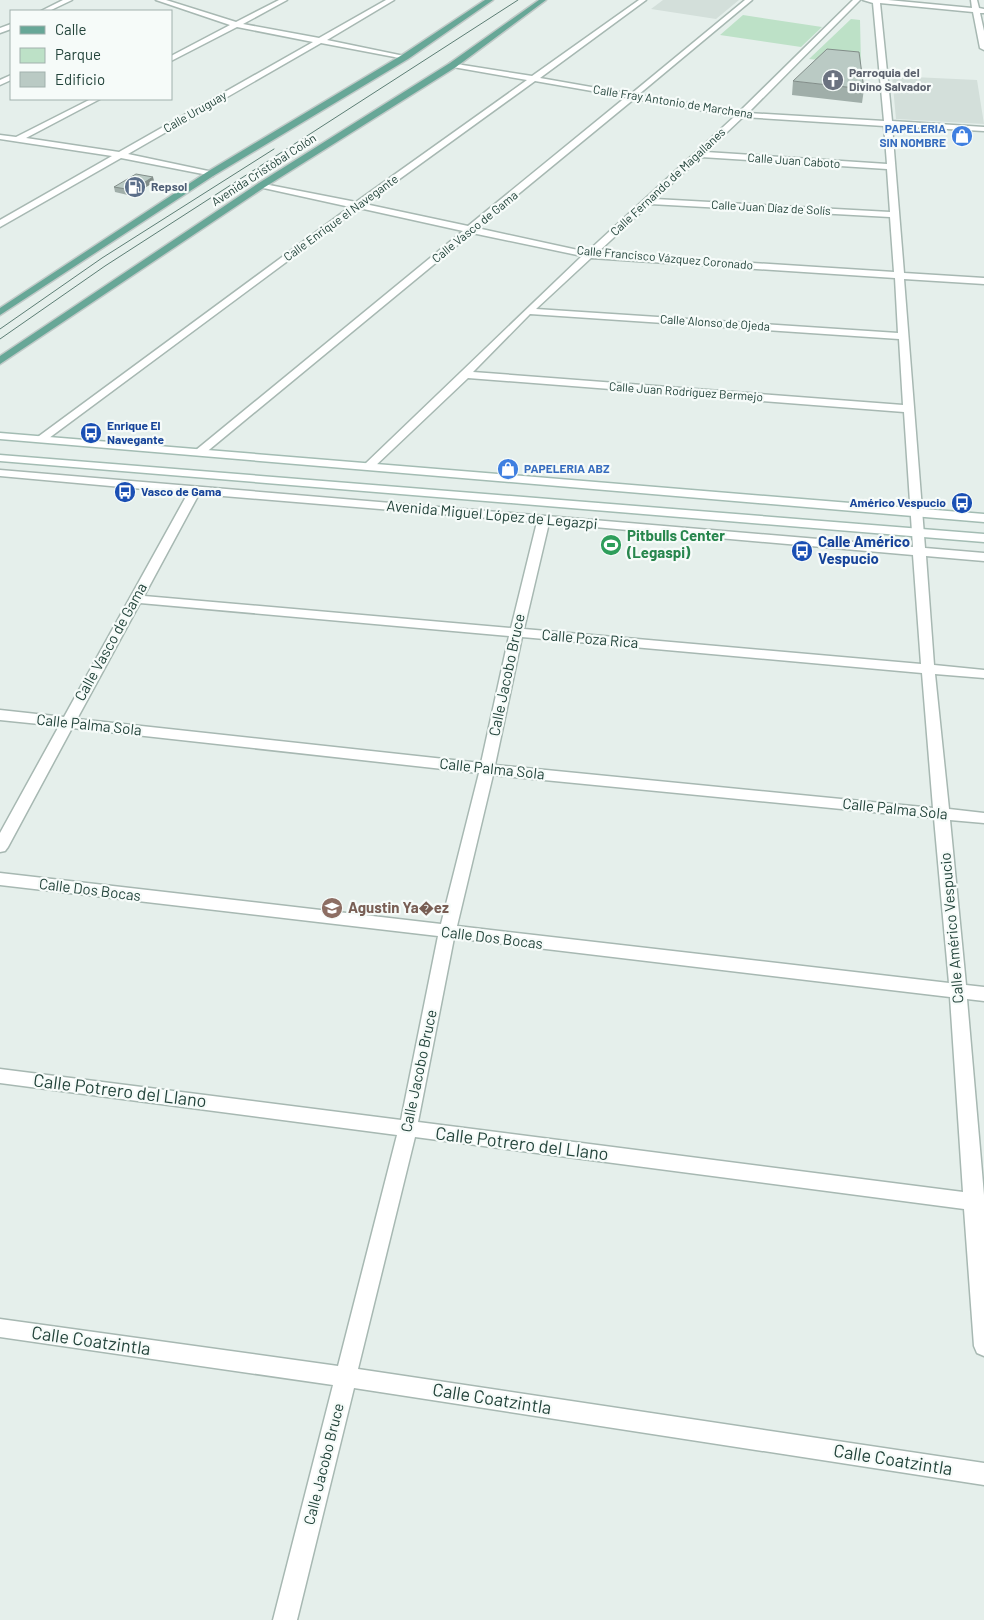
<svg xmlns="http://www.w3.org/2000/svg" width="984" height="1620" font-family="Barlow,sans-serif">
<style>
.built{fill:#d3dfda}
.green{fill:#bde1c7}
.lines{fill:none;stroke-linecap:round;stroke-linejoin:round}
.minor-casing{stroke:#a7b8b2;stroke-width:3}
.secondary-casing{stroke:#a3bcb3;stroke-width:3}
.primary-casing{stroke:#c1cac8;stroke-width:3}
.minor{fill:#fff;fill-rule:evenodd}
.secondary{fill:#fff;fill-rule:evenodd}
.primary{fill:#67a797;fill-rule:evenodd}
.tram{stroke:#5d7e75;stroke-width:1}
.wall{fill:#a0aea9}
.shaded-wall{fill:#828d89}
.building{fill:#bacac4;stroke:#828d89}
.labels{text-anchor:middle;stroke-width:4.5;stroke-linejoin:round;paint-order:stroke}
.far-worship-label{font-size:12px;font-weight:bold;fill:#5b616d;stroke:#f6fbf9;text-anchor:start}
.far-street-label{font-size:12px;fill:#22433a;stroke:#f6fbf9}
.far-shop-label{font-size:12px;font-weight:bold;fill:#366cbe;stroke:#f6fbf9;text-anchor:end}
.far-service-label{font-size:12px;font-weight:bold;fill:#4e5e75;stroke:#f6fbf9;text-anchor:start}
.far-transit-label{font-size:12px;font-weight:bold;fill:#164399;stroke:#f6fbf9;text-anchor:start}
.street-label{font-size:15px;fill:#22433a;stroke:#f6fbf9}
.leisure-label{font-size:15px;font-weight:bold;fill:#27864d;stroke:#f6fbf9;text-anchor:start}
.transit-label{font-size:15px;font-weight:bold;fill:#164399;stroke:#f6fbf9;text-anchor:start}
.education-label{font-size:15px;font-weight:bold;fill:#785e54;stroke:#f6fbf9;text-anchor:start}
.near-street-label{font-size:18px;fill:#22433a;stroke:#f6fbf9}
</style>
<rect width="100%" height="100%" fill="#e5efeb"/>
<path class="built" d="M663,0H739L716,19L651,9Z
M892,76L977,80L984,124L896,119Z"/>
<path class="green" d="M743,15L822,27L801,47L720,35Z
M851,19L860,20L861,64L809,59Z"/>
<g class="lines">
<g class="minor-casing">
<path id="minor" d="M63,0H72L49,11H41Z
M156,0H166L236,22L279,0H287L243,24L319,38L386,0H394L327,40L409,57L405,59L321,43L128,154L213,172V176L121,158L0,227V220L112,156L0,139V135L16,137L91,99H100L26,138L119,152L313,42L237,27L171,61V56L230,25Z
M639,0H646L540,78L631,94L745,0H752L638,95L739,112L853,0H860L748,113L884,121L873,3L863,0H888L972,8L971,0H977L979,8L984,9V13H980L984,31V50L980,48L973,12L880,3L892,121L984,127V131L892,126L904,273L984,278V284L904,279L925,548L984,553V561L926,556L934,665L984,670V678L935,674L949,809L984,813V823L950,820L966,985L984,987V1001L967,999L984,1195V1356L977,1353L974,1346L964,1209L415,1137L358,1369L984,1463V1485L354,1388L297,1620H273L333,1385L0,1337V1319L338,1366L397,1135L0,1083V1069L401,1120L438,936L0,885V873L441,924L479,773L72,728L8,847L5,851L0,852V833L59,726L0,720V710L64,717L188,493L0,476V470L913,547L904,412L468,378L373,468H365V464L582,256L472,233L204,454H196V450L463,231L359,208L45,441L41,442L35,439L350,207L259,187V183L356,202L527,80L453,67L449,65L450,63L532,76ZM535,81L626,97L468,226L365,204ZM634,99L735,116L587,252L477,228ZM743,117L884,126L887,164L706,152ZM701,157L887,169L890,212L655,199ZM650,204L890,217L894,272L597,253ZM591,258L895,278L898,333L536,309ZM530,314L899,339L903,405L473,372ZM199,494L537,522L511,628L144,596ZM549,523L913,555L921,664L524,629ZM140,603L509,636L481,763L77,719ZM522,637L922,673L933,808L495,765ZM493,775L934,818L949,983L457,926ZM454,938L950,997L963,1192L418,1122Z
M11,24V29L0,33V28Z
M11,75V80L0,85V80Z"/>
</g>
<g class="secondary-casing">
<path id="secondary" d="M0,433L984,514V522L0,439Z
M0,455L984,534V542L0,461Z"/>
</g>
<g class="primary-casing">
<path id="primary" d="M485,0H493L408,59L213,176L0,315V308L207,172L402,55Z
M539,0H546L456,67L265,187L0,364V356L259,183L450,63Z"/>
</g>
<use href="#minor" class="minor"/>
<use href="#secondary" class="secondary"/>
<use href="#primary" class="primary"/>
<path class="tram" d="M0,329L102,258L274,149
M0,339L105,266L518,0"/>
</g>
<path class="wall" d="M793,81L864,89L862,103L792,95Z
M153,177L154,182L132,196L115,192L114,187Z"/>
<path class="shaded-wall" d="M153,177L154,182L132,196V190Z"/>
<path class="building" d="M827,49L859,52L864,89L793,81Z
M136,174L153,177L132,190L114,187Z"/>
<defs>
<g id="church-disc" transform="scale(1.125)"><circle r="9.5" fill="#6b7280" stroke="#f6fbf9"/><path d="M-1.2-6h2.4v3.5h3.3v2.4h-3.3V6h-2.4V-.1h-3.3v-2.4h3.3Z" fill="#fff"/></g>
<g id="shop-disc" transform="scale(1.125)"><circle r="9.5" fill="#3f7fe0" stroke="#f6fbf9"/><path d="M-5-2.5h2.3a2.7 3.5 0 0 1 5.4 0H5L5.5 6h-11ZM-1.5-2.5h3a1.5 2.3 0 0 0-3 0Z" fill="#fff"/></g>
<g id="fuel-disc" transform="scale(1.125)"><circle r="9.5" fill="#5c6f8a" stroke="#f6fbf9"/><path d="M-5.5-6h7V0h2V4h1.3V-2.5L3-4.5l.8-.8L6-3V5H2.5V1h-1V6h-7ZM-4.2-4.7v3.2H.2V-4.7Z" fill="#fff"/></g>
<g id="bus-disc" transform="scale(1.125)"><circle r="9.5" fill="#1a4fb4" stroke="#f6fbf9"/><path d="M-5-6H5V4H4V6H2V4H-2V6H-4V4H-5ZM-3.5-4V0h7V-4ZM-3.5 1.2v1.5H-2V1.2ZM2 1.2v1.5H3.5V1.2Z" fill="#fff"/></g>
<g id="stadium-disc" transform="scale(1.125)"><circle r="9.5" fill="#2e9e5b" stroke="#f6fbf9"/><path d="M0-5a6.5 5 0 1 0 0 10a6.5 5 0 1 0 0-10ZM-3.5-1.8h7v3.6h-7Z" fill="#fff"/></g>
<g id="school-disc" transform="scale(1.125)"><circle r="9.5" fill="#8d6e63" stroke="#f6fbf9"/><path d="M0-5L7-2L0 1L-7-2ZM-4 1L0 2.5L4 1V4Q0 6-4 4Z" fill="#fff"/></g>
</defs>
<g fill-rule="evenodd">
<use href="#church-disc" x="833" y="80"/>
<use href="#shop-disc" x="962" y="136"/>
<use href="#fuel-disc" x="135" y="187"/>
<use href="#bus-disc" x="91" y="433"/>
<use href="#shop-disc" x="508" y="469"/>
<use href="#bus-disc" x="125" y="492"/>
<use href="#bus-disc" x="962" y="503"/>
<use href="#stadium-disc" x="611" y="545"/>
<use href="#bus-disc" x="802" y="551"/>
<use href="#school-disc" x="332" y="908"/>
</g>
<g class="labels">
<g class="far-worship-label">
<text x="849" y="77">Parroquia del<tspan x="849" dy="14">Divino Salvador</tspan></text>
</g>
<g class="far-street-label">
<text transform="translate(673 102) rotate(9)" y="4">Calle Fray Antonio de Marchena</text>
<text transform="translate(195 112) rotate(-30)" y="4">Calle Uruguay</text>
<text transform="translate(794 161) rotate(4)" y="4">Calle Juan Caboto</text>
<text transform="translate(264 170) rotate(-33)" y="4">Avenida Cristóbal Colón</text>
<text transform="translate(668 182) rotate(-43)" y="4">Calle Fernando de Magallanes</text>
<text transform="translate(771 208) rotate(3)" y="4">Calle Juan Díaz de Solís</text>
<text transform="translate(341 218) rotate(-36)" y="4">Calle Enrique el Navegante</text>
<text transform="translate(475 227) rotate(-39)" y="4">Calle Vasco de Gama</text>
<text transform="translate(665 258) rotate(5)" y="4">Calle Francisco Vázquez Coronado</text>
<text transform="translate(715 323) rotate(4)" y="4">Calle Alonso de Ojeda</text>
<text transform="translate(686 392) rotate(4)" y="4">Calle Juan Rodríguez Bermejo</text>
</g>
<g class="far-shop-label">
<text x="946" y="133">PAPELERIA<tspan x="946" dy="14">SIN NOMBRE</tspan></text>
<text x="524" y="473" text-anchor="start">PAPELERIA ABZ</text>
</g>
<g class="far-service-label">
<text x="151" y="191">Repsol</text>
</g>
<g class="far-transit-label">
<text x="107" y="430">Enrique El<tspan x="107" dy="14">Navegante</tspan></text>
<text x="141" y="496">Vasco de Gama</text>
<text x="946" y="507" text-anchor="end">Américo Vespucio</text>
</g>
<g class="street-label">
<text transform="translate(492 515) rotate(5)" y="5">Avenida Miguel López de Legazpi</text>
<text transform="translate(590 639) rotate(5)" y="5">Calle Poza Rica</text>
<text transform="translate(111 642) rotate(-61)" y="5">Calle Vasco de Gama</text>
<text transform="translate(507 675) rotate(-78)" y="5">Calle Jacobo Bruce</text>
<text transform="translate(89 725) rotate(6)" y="5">Calle Palma Sola</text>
<text transform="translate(492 769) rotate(6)" y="5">Calle Palma Sola</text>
<text transform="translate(895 809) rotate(6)" y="5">Calle Palma Sola</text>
<text transform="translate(90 890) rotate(7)" y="5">Calle Dos Bocas</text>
<text transform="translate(952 928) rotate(-95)" y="5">Calle Américo Vespucio</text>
<text transform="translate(492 938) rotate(7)" y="5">Calle Dos Bocas</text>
<text transform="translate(419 1071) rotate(-78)" y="5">Calle Jacobo Bruce</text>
<text transform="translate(324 1464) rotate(-76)" y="5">Calle Jacobo Bruce</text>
</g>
<g class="leisure-label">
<text x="627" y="541">Pitbulls Center<tspan x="627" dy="17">(Legaspi)</tspan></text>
</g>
<g class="transit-label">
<text x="818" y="547">Calle Américo<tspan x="818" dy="17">Vespucio</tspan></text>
</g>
<g class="education-label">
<text x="348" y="913">Agustin Ya�ez</text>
</g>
<g class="near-street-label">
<text transform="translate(120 1091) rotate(7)" y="6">Calle Potrero del Llano</text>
<text transform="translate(522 1144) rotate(7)" y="6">Calle Potrero del Llano</text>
<text transform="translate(91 1341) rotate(8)" y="6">Calle Coatzintla</text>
<text transform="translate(492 1399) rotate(9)" y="6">Calle Coatzintla</text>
<text transform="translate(893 1460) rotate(9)" y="6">Calle Coatzintla</text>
</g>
</g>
<rect x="10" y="10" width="162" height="90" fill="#f6fbf9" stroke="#a1b1ad"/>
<rect x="20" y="26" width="25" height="8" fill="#67a797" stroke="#a1b1ad"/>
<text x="55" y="35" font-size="15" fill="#22433a">Calle</text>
<rect x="20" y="48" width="25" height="15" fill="#bde1c7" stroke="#a1b1ad"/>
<text x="55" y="60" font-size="15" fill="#22433a">Parque</text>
<rect x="20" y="72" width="25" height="15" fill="#bacac4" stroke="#a1b1ad"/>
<text x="55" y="85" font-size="15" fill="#22433a">Edificio</text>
</svg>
